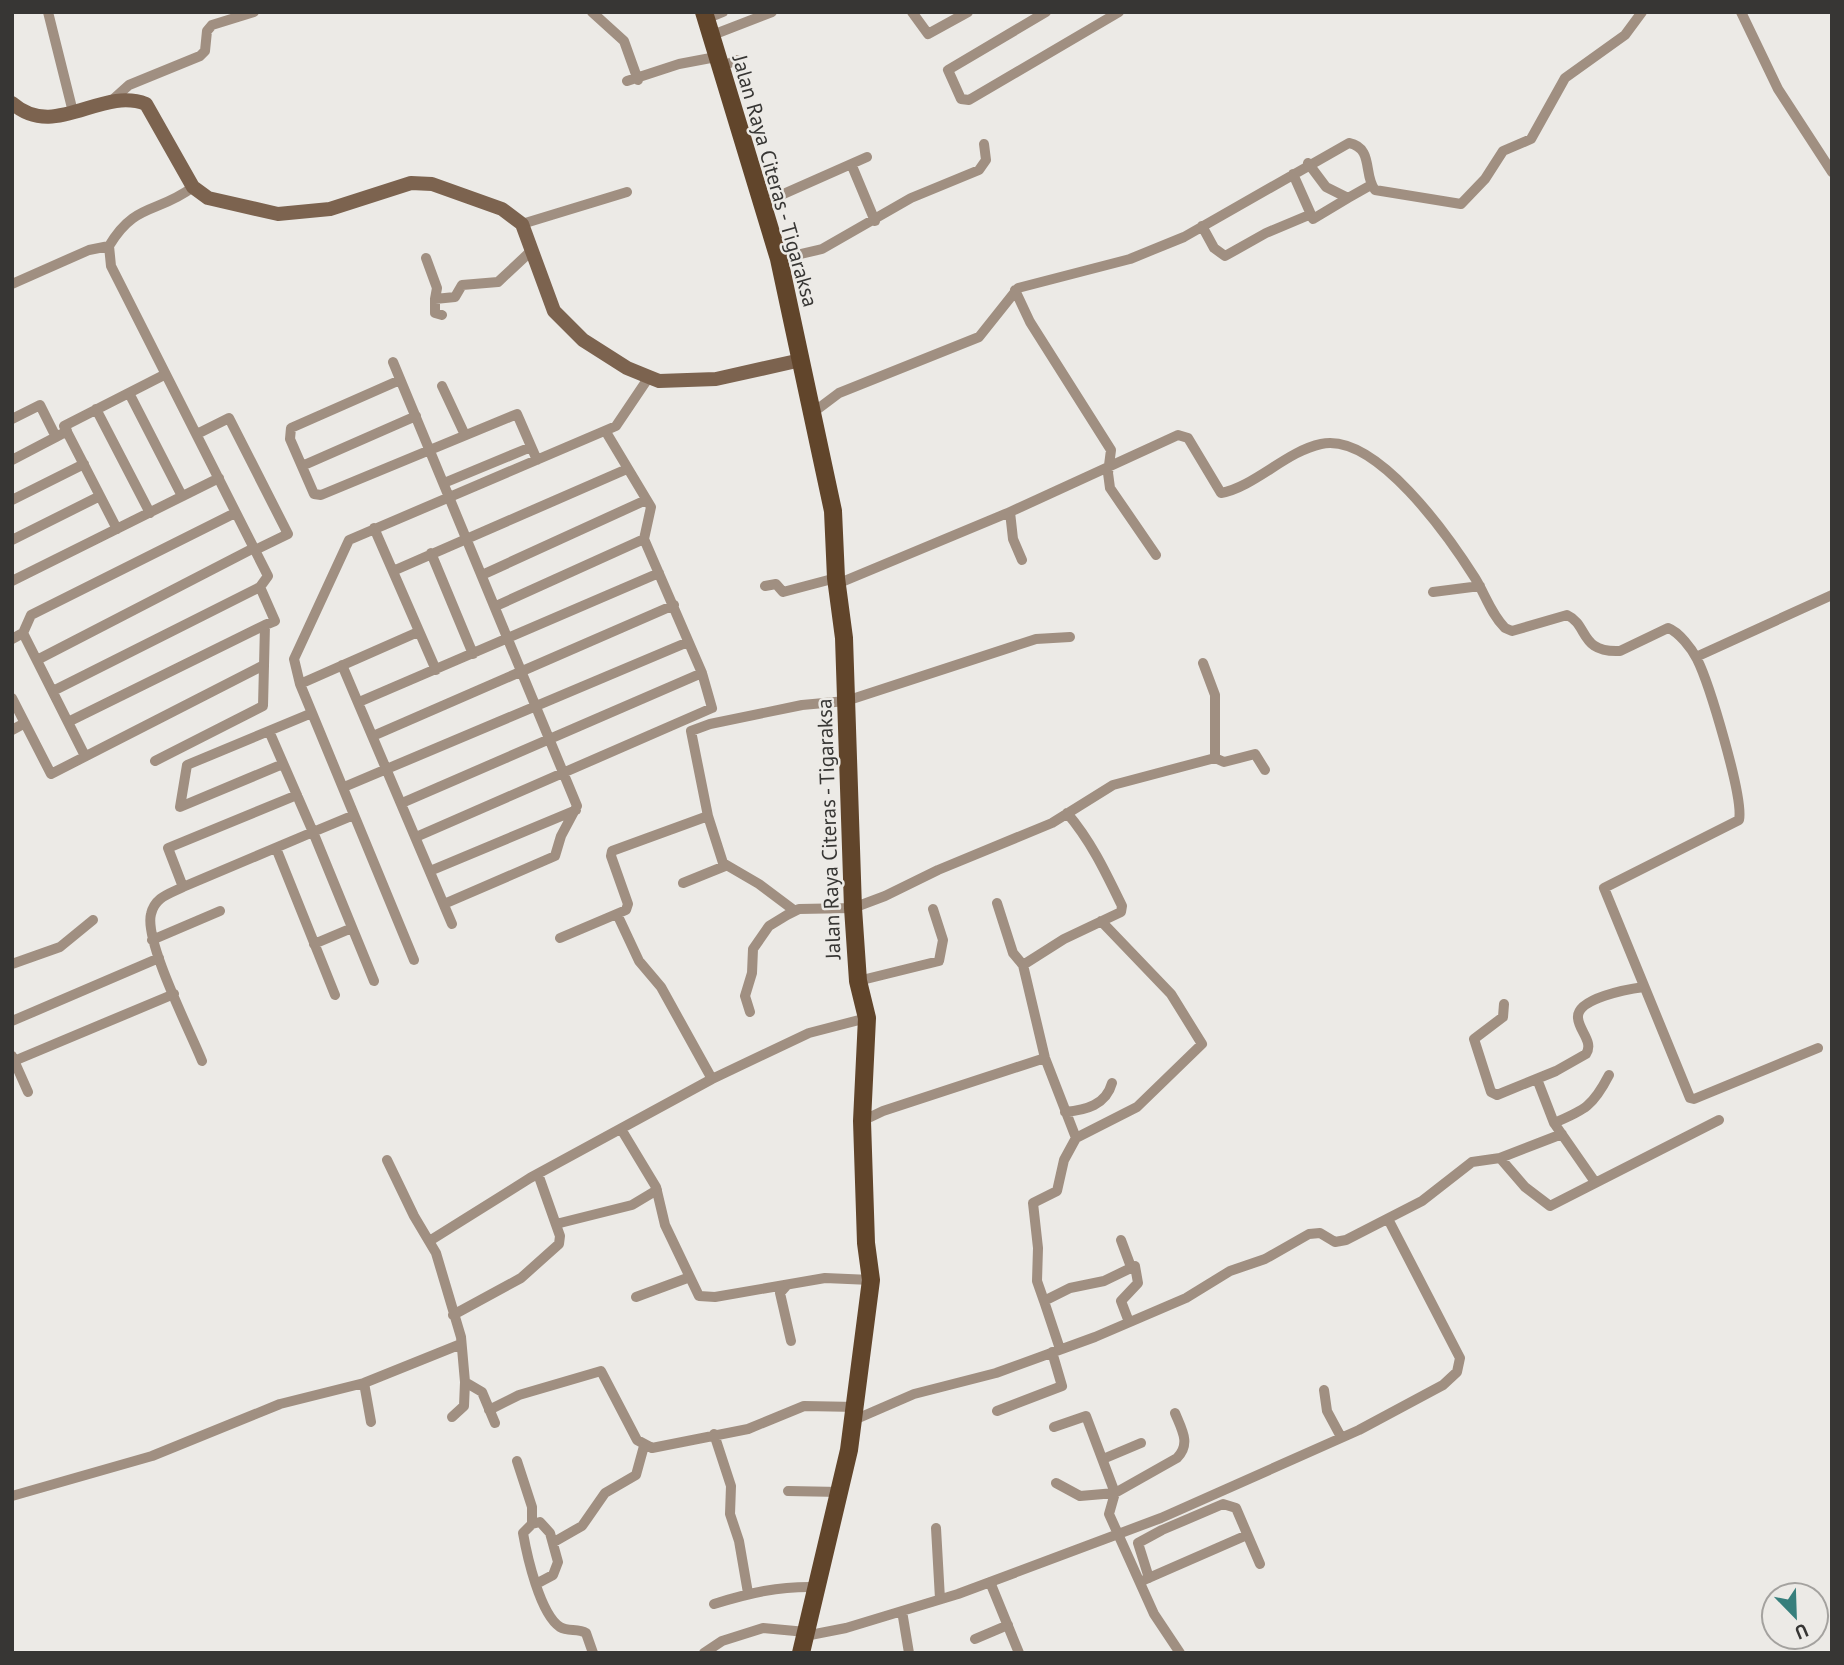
<svg xmlns="http://www.w3.org/2000/svg" width="1844" height="1665" font-family="'PT Sans',sans-serif">
<style>
.lines{fill:none;stroke-linecap:round;stroke-linejoin:round}
.street{stroke:#a08f81;stroke-width:10}
.secondary{stroke:#7c634f;stroke-width:14}
.primary{stroke:#61452b;stroke-width:18}
.labels{text-anchor:middle;stroke-width:5;stroke-linejoin:round;paint-order:stroke}
.street-label{font-size:21px;fill:#373634;stroke:#eceae6}
</style>
<rect width="100%" height="100%" fill="#eceae6"/>
<g class="lines">
<path class="street" d="M48,12L73,112
M592,12L624,41L638,80
M912,12L928,34L968,12
M1046,12L948,70L961,99L969,100L1119,12
M1741,12L1778,89L1832,172
M706,19L723,12
M710,36L772,12
M718,68L737,60
M627,81L679,64L716,57
M109,103L129,85L200,56L205,51L207,31L212,25L254,12
M1308,163L1326,187L1348,198L1371,185
M852,166L875,221
M1293,174L1313,219L1348,198
M761,204L867,157
M522,224L627,192
M1202,226L1214,248L1225,256L1266,233L1309,215
M426,258L437,288L435,299L455,297L462,285L498,282L530,252
M779,259L822,249L911,198L979,170L986,160L984,144
M12,284L89,250L109,246
M1015,290L1030,322L1111,450L1108,473L1110,488L1156,555
M435,299V313L442,315
M393,362L577,806L561,836L555,856L444,904
M400,380L291,428L290,439L314,494L321,495L517,414L537,460
M442,386L465,435
M129,393L182,496
M96,409L150,513
M811,414L839,393L979,337L1018,288L1130,259L1184,237L1349,143C1374,148 1363,175 1375,190L1461,204L1485,179L1503,151L1531,139L1565,78L1625,35L1642,12
M12,419L40,405L56,437L67,431
M197,434L229,418L288,534L255,550
M12,460L56,437
M302,466L416,416
M444,483L531,447
M12,500L84,464
M1010,512L1013,539L1022,560
M374,528L436,670
M117,529L64,426L164,375
M12,540L100,496
M431,553L473,654
M393,571L627,469
M482,575L646,500
M12,581L219,478
M837,584L1010,512L1178,435L1188,438L1221,493C1254,487 1287,451 1321,444C1376,432 1449,537 1475,578C1485,594 1491,614 1505,628L1512,631L1567,615C1589,625 1579,653 1620,651L1668,628C1679,632 1692,649 1697,659C1709,683 1744,798 1739,820L1604,888L1690,1098L1694,1099L1818,1048
M765,586L776,584L783,592L836,578
M1433,592L1480,586
M496,606L644,539L651,507L606,432
M418,632L300,684L294,659L349,540L616,426L649,377
M23,633L31,615L235,513
M12,639L23,633L84,754
M1696,657L1832,595
M37,660L254,548
M342,665L452,924
M53,691L260,587L268,576L111,266L109,246C135,202 157,214 193,187
M12,698L51,774L264,665
M359,702L659,573
M312,713L414,960
M68,722L265,625
M12,730L25,723
M269,731L313,832L183,887L168,848L297,795
M373,736L674,605
M1215,758L1224,762L1255,754L1265,770
M155,761L263,706L265,625L275,621L260,587
M283,764L180,807L187,765L312,713L300,684
M344,787L688,642
M402,803L702,673
M354,815L313,832L374,981
M416,837L712,708L702,673L644,539
M276,848L335,995
M430,871L576,810
M683,883L725,866
M183,887C169,894 155,897 151,914C144,941 190,1031 202,1061
M997,903L1013,953L1023,965L1045,1058L1076,1138L1064,1160L1057,1191L1033,1203L1038,1248L1037,1281L1044,1301
M795,911L759,884L723,863L708,816L691,731L710,724L802,705L846,701L1036,639L1070,637
M617,914L639,961L661,987L712,1079
M560,938L626,910L628,904L611,856L612,851L708,816
M152,940L220,911
M314,944L352,928
M12,964L60,947L93,920
M1023,965L1064,939L1121,912L1122,906C1106,873 1091,841 1067,813
M858,981L939,961L943,940L933,909
M1504,1004L1503,1017L1474,1039L1491,1092L1497,1095L1556,1071L1586,1054C1594,1042 1579,1031 1578,1018C1576,998 1629,989 1644,987
M750,1012L745,996L752,973L753,949L769,926L787,915L799,909L853,908L885,896L938,870L1052,823L1113,785L1215,758V695L1203,663
M12,1021L159,958
M12,1056L28,1092
M14,1061L174,994
M1537,1079L1554,1123L1595,1182
M1065,1112C1086,1110 1106,1105 1112,1083
M862,1121L883,1111L1045,1058
M1554,1123C1585,1110 1593,1106 1609,1075
M621,1129L656,1187L665,1225L699,1296L715,1297L825,1278L871,1280
M1076,1138L1137,1107L1202,1044L1171,994L1101,921
M1500,1158L1525,1187L1550,1206L1719,1120
M387,1160L414,1216L436,1253L461,1337L465,1382L482,1392L495,1423
M556,1224L632,1205L657,1190
M431,1240L530,1178L712,1079L809,1033L867,1018
M1121,1240L1131,1267
M787,1285L780,1293L791,1341
M636,1297L690,1277
M453,1315L521,1278L559,1244L560,1236L538,1174
M1060,1349L1044,1301L1070,1288L1104,1281L1135,1266L1138,1283L1121,1301L1129,1322
M364,1383L371,1422
M1324,1390L1327,1411L1341,1437
M489,1410L519,1395L601,1371L637,1440L652,1448L748,1429L804,1406L857,1407
M997,1411L1062,1386L1052,1352
M452,1417L464,1406L465,1382
M854,1420L914,1394L996,1373L1095,1337L1186,1298L1230,1271L1265,1259L1309,1234L1320,1233L1335,1242L1346,1240L1422,1201L1472,1162L1500,1158L1562,1134
M1054,1427L1086,1416L1115,1493L1109,1514L1154,1614L1180,1653
M714,1434L731,1486L730,1514L739,1541L748,1593
M1103,1459L1141,1443
M517,1461L532,1507V1524L523,1533C527,1556 540,1614 560,1627C568,1632 578,1628 586,1633L593,1653
M1056,1483L1080,1496L1115,1493L1177,1458C1191,1444 1182,1430 1175,1413
M788,1491L840,1492
M12,1496L152,1456L280,1404L364,1383L461,1344
M532,1524L540,1522L550,1533L558,1562L553,1575L536,1584
M936,1528L940,1599
M554,1542L582,1526L605,1493L636,1475L644,1446
M1149,1578L1138,1543L1162,1530L1223,1504L1236,1508L1260,1564
M1144,1580L1247,1535
M990,1582L1019,1653
M714,1604C749,1593 779,1586 816,1587
M902,1611L909,1653
M805,1636L846,1628L958,1594L1161,1518L1359,1430L1443,1385L1457,1372L1460,1358L1388,1219
M975,1639L1008,1625
M704,1653L722,1641L763,1628L806,1632"/>
<path class="secondary" d="M12,103C55,141 101,86 146,104L193,187L208,198L278,214L330,209L411,183L432,184L502,209L522,224L554,311L583,340L627,368L649,377L659,381L716,379L801,360"/>
<path class="primary" d="M704,12L779,259L833,511L836,578L844,638L853,908L858,981L867,1018L862,1121L866,1243L871,1280L849,1450L801,1653"/>
</g>
<g class="labels">
<g class="street-label">
<text transform="translate(775 181) rotate(74)" y="7">Jalan Raya Citeras - Tigaraksa</text>
<text transform="translate(829 829) rotate(-92)" y="7">Jalan Raya Citeras - Tigaraksa</text>
</g>
</g>
<rect width="1844" height="1665" fill="none" stroke="#373634" stroke-width="28"/>
<g transform="translate(1795 1616) rotate(157)"><circle r="33" fill="#eceae6" stroke="#a4a29f" stroke-width="2"/>
<path d="M0-5L12 26L0 18L-12 26Z" fill="#377f7c"/>
<text y="-10" font-size="19" font-weight="bold" text-anchor="middle" fill="#373634">U</text>
</g>
</svg>
